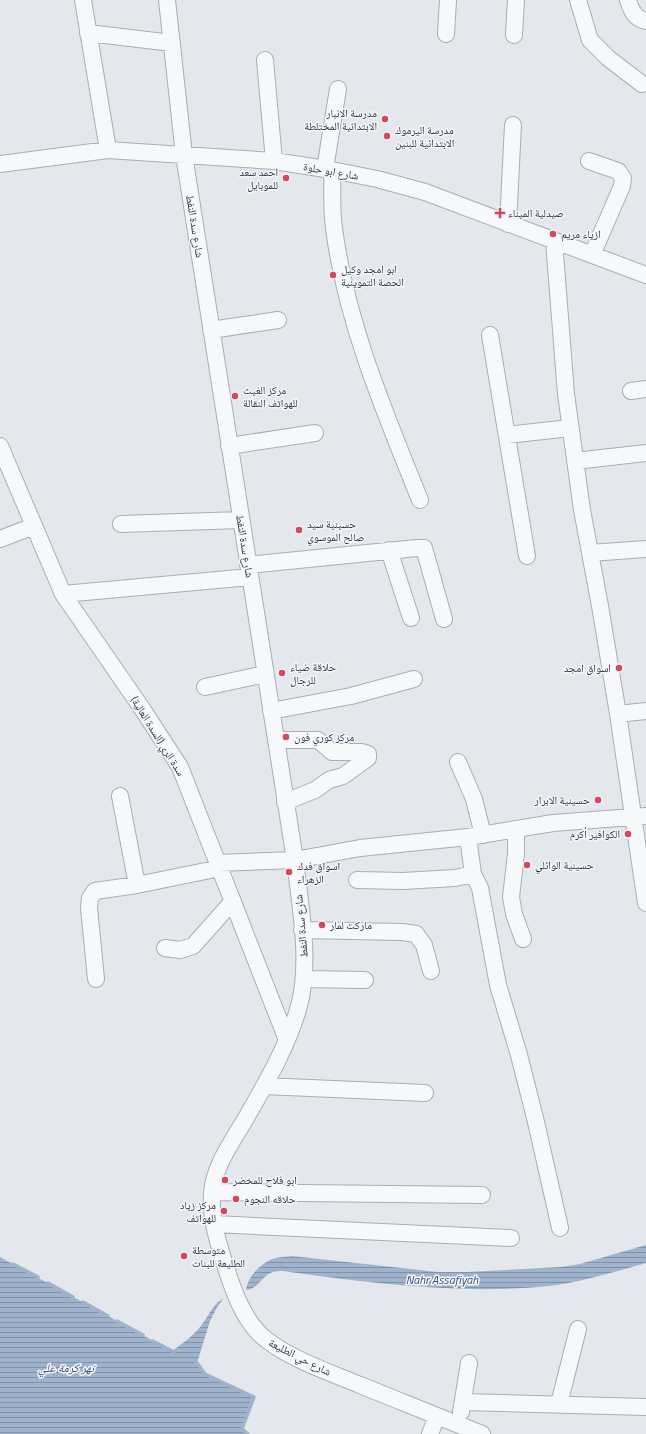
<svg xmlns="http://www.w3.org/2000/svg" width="646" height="1434" font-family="'Titillium Web','Noto Naskh Arabic',sans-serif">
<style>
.water{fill:url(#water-rules)}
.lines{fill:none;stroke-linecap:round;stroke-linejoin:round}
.stream{stroke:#9fb4cc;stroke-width:3.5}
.minor-casing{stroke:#a9aeb7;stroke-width:18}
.minor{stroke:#f7f8fa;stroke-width:16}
.poi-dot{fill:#d1495b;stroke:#f4f6f9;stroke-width:1.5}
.labels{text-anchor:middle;stroke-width:3;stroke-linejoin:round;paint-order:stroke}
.poi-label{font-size:11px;fill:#2b3445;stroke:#f4f6f9;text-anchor:start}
.street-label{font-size:11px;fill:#2b3445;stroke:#f4f6f9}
.water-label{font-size:12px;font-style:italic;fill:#34527a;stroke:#f4f6f9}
</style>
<defs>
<pattern id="water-rules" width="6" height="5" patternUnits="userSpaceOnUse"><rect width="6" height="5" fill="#9fb4cc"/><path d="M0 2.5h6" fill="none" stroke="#8293a7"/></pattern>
</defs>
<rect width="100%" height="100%" fill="#e4e7ec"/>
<path class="water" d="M646,1245V1263C614,1272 581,1282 549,1286C461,1295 370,1283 283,1271C279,1271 276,1271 273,1272C262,1275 259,1289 246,1290C248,1277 258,1266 270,1260C276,1257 285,1257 292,1256L438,1272H467L561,1267L580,1264Z
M0,1257L172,1351C183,1343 196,1334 203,1323C210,1314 213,1304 223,1299L216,1309L210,1321L197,1363L205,1374L254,1397L242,1429L248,1434H0Z"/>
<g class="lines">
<path class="stream" d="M13,1264L38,1277
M48,1283L73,1297
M83,1302L108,1316
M117,1321L143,1335
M153,1341L174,1352
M195,1361L197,1363L205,1374L254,1397L242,1429L248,1434"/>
<g class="minor-casing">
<path id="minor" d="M83,0L108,150
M167,0L184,155L295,860C300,906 311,961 299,1006C288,1046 266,1083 246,1118C232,1142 214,1166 212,1193C210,1221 220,1249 228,1274C236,1298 247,1326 268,1341C295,1361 329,1372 360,1385C400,1401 441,1418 482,1434
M578,0L590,40L608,58L642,84
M628,0C631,10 635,19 646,21
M88,33L172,43
M446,34L448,0
M514,35L516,0
M265,60L274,161
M589,161L618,171L623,178L622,186L592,255
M0,164L108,150L274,161L332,170L377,179L425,192L646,275
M325,169L338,89
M332,170C333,189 331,209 334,228C346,322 385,413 420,500
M508,224L513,125
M554,241L566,394L582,510L600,606L618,714L646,903
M211,330L278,320
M490,335L527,556
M631,391L646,389
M507,435L570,428
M0,446L63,594L143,710L180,767L287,1040
M229,446L315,433
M575,461L646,453
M121,524L241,520
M0,539L34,526
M389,550L411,618
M590,553L646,549
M248,565L417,548H424L444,619
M63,594L250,577
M205,687L265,674
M271,711L351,696L414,679
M618,714L646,711
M276,740H318L332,752H362L368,754V758L343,776L329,780L315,790L285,802
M458,762L474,799L483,835
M120,796L137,885
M516,829V854L511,897L514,914L523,939
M468,837L473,874L480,888L498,985L519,1055L536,1122L560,1228
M218,863L295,860L360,848L468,837L553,823L646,816
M357,880L403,881L455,878L473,874
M302,930L402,932L416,934L424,945L431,971
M165,948L180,950L193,946L233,901
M96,979L89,908L90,898L95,891L137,885L220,868
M304,979L365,980
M264,1086L425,1093
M212,1192L482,1195
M214,1224L511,1238
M463,1402L646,1407
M559,1404L578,1329
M461,1412L469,1363
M430,1434L437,1416"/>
</g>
<use href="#minor" class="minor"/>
</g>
<g class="poi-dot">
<circle cx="385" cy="119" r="4"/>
<circle cx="387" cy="136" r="4"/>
<circle cx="286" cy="178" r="4"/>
<path d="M498 207h4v4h4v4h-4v4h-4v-4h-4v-4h4z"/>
<circle cx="553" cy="234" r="4"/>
<circle cx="333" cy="275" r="4"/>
<circle cx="235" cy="396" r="4"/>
<circle cx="299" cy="530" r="4"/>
<circle cx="619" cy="668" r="4"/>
<circle cx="282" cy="673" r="4"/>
<circle cx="286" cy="737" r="4"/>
<circle cx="598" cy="800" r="4"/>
<circle cx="628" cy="834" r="4"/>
<circle cx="527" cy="865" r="4"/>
<circle cx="289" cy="872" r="4"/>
<circle cx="322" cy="925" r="4"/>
<circle cx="225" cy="1180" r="4"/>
<circle cx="236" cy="1199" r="4"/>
<circle cx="224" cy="1211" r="4"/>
<circle cx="184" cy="1256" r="4"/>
</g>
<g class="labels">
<g class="poi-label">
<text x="377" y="117" text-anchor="end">مدرسة الانبار<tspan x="377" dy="13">الابتدائية المختلطة</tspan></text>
<text x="395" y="134">مدرسة اليرموك<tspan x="395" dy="13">الابتدائية للبنين</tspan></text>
<text x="278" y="176" text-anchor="end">احمد سعد<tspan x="278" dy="13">للموبايل</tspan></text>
<text x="508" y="217">صيدلية الميناء</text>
<text x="561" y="238">ازياء مريم</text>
<text x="341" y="273">ابو امجد وكيل<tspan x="341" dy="13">الحصة التموينية</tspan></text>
<text x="243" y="394">مركز الغيث<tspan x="243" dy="13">للهواتف النقالة</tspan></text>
<text x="307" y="528">حسينية سيد<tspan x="307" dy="13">صالح الموسوي</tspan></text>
<text x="290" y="671">حلاقة ضياء<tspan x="290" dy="13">للرجال</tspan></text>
<text x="611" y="672" text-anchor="end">اسواق امجد</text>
<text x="294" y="741">مركز كوري فون</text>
<text x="590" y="804" text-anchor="end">حسينية الابرار</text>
<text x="620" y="838" text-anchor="end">الكوافير أكرم</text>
<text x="535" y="869">حسينية الوائلي</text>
<text x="297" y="870">اسواق فدك<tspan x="297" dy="13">الزهراء</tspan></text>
<text x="330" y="929">ماركت لمار</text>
<text x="233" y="1184">ابو فلاح للمخضر</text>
<text x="244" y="1203">حلاقه النجوم</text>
<text x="216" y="1209" text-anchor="end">مركز زياد<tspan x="216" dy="13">للهواتف</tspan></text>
<text x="192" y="1254">متوسطة<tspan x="192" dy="13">الطليعة للبنات</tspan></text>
</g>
<g class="street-label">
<text transform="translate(331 171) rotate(10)" y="4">شارع ابو حلوة</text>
<text transform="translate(195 226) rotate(81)" y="4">شارع سدة النفط</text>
<text transform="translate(245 546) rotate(81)" y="4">شارع سدة النفط</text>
<text transform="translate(158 736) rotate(58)" y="4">سدة الري (السدة العالية)</text>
<text transform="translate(301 926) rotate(-95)" y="4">شارع سدة النفط</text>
<text transform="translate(300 1357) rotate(27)" y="4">شارع حي الطليعة</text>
</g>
<g class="water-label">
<text x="442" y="1284">Nahr Assafiyah</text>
<text x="66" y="1372">نهر كرمة علي</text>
</g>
</g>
</svg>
